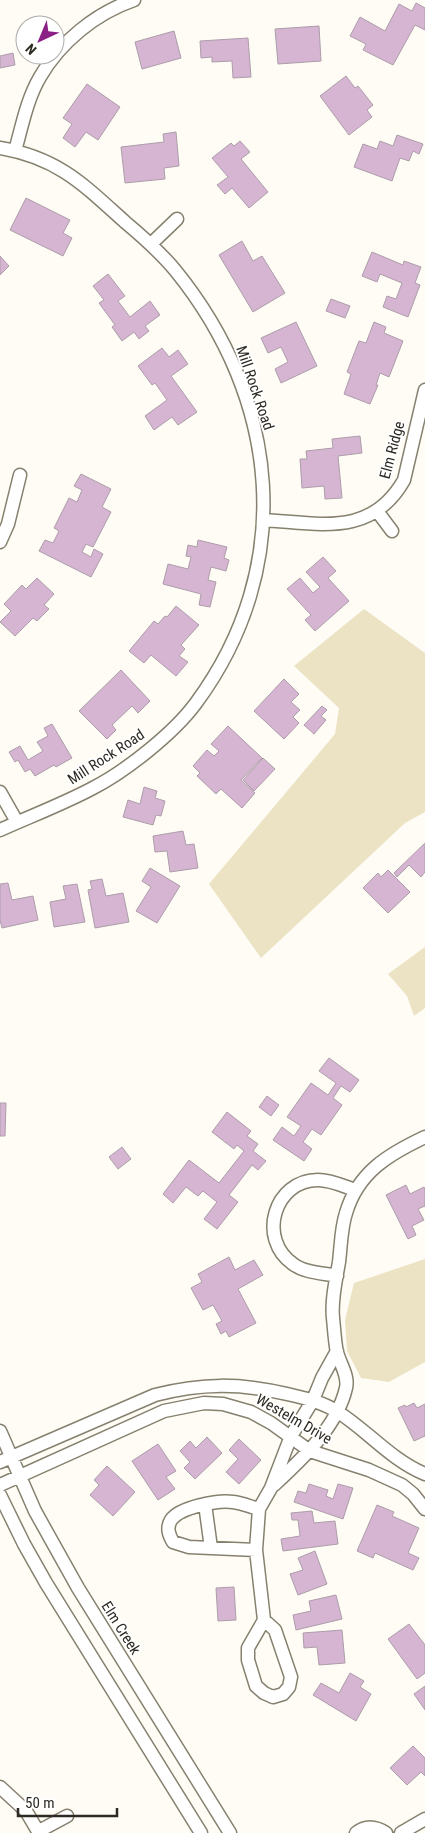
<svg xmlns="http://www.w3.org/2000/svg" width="425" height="1833" font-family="'Roboto Condensed',sans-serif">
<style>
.green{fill:#ece3c5}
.building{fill:#d5b5d1;stroke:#ad9daa}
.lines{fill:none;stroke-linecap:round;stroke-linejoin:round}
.street-casing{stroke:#86816f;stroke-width:15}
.street{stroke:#fff;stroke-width:12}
.labels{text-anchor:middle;stroke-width:4;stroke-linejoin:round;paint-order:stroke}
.street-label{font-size:15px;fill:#2d2a23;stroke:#fff}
</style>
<rect width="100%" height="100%" fill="#fefcf4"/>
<path class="green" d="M364,609L425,653V812L405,823L261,958L209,884L335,734L339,708L294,666Z
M425,947V1008L414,1016L407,996L388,974Z
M425,1259V1362L389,1382L361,1378L347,1351L345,1320L354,1283Z"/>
<path class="building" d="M416,3L425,8V30L415,25L393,65L363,50L366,44L350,36L360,17L385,31L399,4L412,11Z
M319,26L321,61L278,64L275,29Z
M174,31L181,58L142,69L135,42Z
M248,38L251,77L233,78L232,61L212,62V57L201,58L200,41Z
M13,53L15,65L0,68V56Z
M346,76L355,88L358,86L373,105L367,110L372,117L349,135L320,96Z
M87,84L120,107L98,140L86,132L75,147L63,138L72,124L63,118Z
M176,132L179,166L164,168L165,179L125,183L121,147L164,142L163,134Z
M397,135L423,144L419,154L413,151L409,161L400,158L392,181L354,167L363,144L377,149L380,141L393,146Z
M240,141L250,152L241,159L268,192L249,208L232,188L225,194L217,185L228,177L212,158L231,143L234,146Z
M26,198L70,220L63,233L72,238L63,256L10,230Z
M242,241L253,261L262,256L285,293L253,312L219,255Z
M372,252L403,265L404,261L421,267L415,283L420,285L408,317L383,307L387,296L396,299L402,283L380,274L377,282L362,276Z
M0,256L9,266L0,275Z
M108,274L125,296L118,301L130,317L150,301L160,315L145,326L149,331L139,339L134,332L122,341L112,327L115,325L99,303L104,300L93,286Z
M331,299L350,306L345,318L326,311Z
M296,322L317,366L281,383L275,369L288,362L281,347L268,353L261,338Z
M374,322L386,327L384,333L403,341L389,377L380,373L376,385H378L370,404L344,394L351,374L347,372L359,341L366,343Z
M162,348L169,357L178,350L188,364L171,376L197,412L178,425L172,417L154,430L145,416L167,400L155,383L152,385L138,366Z
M360,436L362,453L338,456L342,498L325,499L324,486L302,488L300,459H307L306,451L333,448L332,439Z
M81,474L111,489L102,507L111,512L93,547L86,544L82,552L91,557L94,549L103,554L91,577L39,551L45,540L53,543L59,531L54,528L69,498L77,502L82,490L74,486Z
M198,540L227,547L224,558L229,560L226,571L211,567L208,580L216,582L210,607L199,605L201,594L163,584L168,564L188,569L191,557L186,556L188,545L197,547Z
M323,557L336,571L328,578L349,601L315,631L305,620L311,615L287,589L300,578L313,593L320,587L306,572Z
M37,578L54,594L44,605L49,609L37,621L33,618L15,636L0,622L11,611L4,604L22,585L26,589Z
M176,606L199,625L181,645L185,649L179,656L188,662L176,676L151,655L144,663L129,651L154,621L158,624L165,616L167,617Z
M121,670L150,701L138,713L132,706L112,725L116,730L107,739L79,711Z
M284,679L299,694L291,702L300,710L293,717L299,723L284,739L254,711Z
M322,706L327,710L321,716L326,720L314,734L304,725Z
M52,724L72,758L56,767L54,765L35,776L30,769L25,772L18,760L15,762L9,752L20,746L28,760L43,751L37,742L48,736L44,728Z
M228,726L262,758L241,780L255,793L242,808L221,789L216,794L197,776L200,773L193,766L207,750L214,756L219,751L211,744Z
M263,758L275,769L254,791L243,780Z
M144,787L157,791L155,798L165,801L161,816L156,815L153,825L123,817L128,800L140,804Z
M183,831L186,845L194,844L198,868L170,872L167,851L155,852L153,836Z
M425,843V872L421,877L409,865L397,877L394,873Z
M150,868L180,886L157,923L136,911L151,887L142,881Z
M388,870L410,892L388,913L363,888L378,873L381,877Z
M102,879L106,896L123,893L129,922L95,928L88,890L92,889L90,881Z
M8,883L12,900L33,896L38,920L2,928L0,920V884Z
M77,884L85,922L54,927L50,902L66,899L63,886Z
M329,1058L359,1080L350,1092L341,1086L333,1098L342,1105L321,1135L312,1129L303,1142L312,1149L304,1161L273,1140L282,1127L294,1136L301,1126L287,1117L311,1083L328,1095L336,1083L319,1071Z
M267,1096L279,1105L271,1116L259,1107Z
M0,1103H6L5,1136H0Z
M227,1112L251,1131L247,1136L258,1144L253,1151L266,1161L258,1170L252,1165L229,1195L238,1202L217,1229L204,1219L217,1202L203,1191L198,1196L186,1187L173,1203L163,1194L189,1160L219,1183L244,1151L237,1145L234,1149L212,1132Z
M122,1147L131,1159L118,1169L109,1157Z
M406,1185L410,1194L424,1187L425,1189V1206L418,1209L424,1220L412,1226L416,1235L408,1239L386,1195Z
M229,1257L235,1270L254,1260L263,1275L238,1289L256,1323L229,1337L226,1331L221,1334L216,1324L222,1321L213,1305L203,1310L191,1288L202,1282L198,1274Z
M414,1403L417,1408L425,1404V1436L414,1441L398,1408L405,1405L406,1407Z
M207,1437L222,1453L195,1479L184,1468L190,1462L180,1451L190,1441L196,1448Z
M239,1439L261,1460L239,1484L226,1472L238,1459L229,1450Z
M158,1444L176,1471L166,1477L175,1489L158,1500L132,1461Z
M107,1466L135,1492L113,1516L90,1495L99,1485L94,1480Z
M309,1484L328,1490L326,1496L333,1499L338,1484L353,1488L343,1519L294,1502L298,1491L306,1493Z
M377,1505L394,1512L392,1516L419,1528L408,1553L419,1558L413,1570L375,1553L373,1558L357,1551Z
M312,1511L314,1523L335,1521L338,1544L283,1551L281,1539L300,1536L298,1520H292L291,1513Z
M315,1551L327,1584L298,1595L290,1574L303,1570L298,1558Z
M234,1587L236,1620L218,1621L216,1588Z
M336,1595L342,1619L296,1630L293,1615L311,1611L309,1601Z
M409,1624L425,1645V1673L417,1679L388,1639Z
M342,1630L345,1663L319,1665L317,1647L304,1648L303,1633Z
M350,1673L364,1681L360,1687L371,1694L356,1721L313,1695L321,1683L339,1693Z
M425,1686V1710L414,1694Z
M413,1746L425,1758V1776L421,1772L407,1785L390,1768Z"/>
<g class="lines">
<g class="street-casing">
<path id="street" d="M0,148C58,158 83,184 125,222C143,237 160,252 175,270C280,399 297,566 196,703C174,733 126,771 93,788C63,804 31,816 0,830
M15,151C22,126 27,99 40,77C60,42 96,13 134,0
M151,244L177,219
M377,511L392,531
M263,520C319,523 371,538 404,480L425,390
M0,542L8,524L20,475
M0,792L17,822
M337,1276C323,1273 305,1273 293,1264C257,1239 274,1180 318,1180C331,1180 343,1186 355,1190
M0,1431L35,1511L78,1588L230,1833
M0,1462L155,1395C202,1383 240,1383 287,1394C305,1398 322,1402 338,1412C368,1431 391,1460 425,1474
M0,1485L164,1411L204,1403L223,1404L251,1412L271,1423L310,1451L369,1470L402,1485L413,1494L425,1509
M274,1485C302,1459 337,1427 346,1388C349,1376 340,1364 337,1352C335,1345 334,1327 333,1318C331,1300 336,1280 339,1262C341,1246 341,1228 346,1213C358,1172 389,1154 425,1137
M0,1495L24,1544L46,1583L201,1833
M205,1504L211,1548
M256,1550L189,1547L173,1542C169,1535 166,1528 171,1520C180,1507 218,1500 233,1502C242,1503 251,1507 259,1509
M264,1620L248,1648V1660L256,1686L264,1693L273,1697L283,1694L289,1687L291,1677L275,1630L264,1620L256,1550L259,1509L271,1488L291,1436L313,1400L322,1378L337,1351
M0,1787L26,1811L39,1833
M39,1831L67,1816
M356,1833C366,1825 375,1826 386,1833
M401,1833L425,1819"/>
</g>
<use href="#street" class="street"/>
</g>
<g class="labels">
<g class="street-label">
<text transform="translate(255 388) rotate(71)" y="5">Mill Rock Road</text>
<text transform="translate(392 450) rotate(-75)" y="5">Elm Ridge</text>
<text transform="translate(106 757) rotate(-33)" y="5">Mill Rock Road</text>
<text transform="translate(294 1419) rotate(30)" y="5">Westelm Drive</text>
<text transform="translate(121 1628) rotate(58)" y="5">Elm Creek</text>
</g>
</g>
<g transform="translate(40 40) rotate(224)"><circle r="24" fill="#ffffff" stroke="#abaaa7"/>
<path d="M0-4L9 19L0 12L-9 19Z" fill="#8b2085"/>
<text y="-8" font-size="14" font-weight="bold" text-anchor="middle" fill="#2d2a23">N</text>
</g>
<path d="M18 1808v8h99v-8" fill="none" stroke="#2d2a23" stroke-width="2.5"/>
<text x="25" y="1808" font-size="15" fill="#2d2a23" stroke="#ffffff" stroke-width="4" paint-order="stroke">50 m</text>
</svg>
